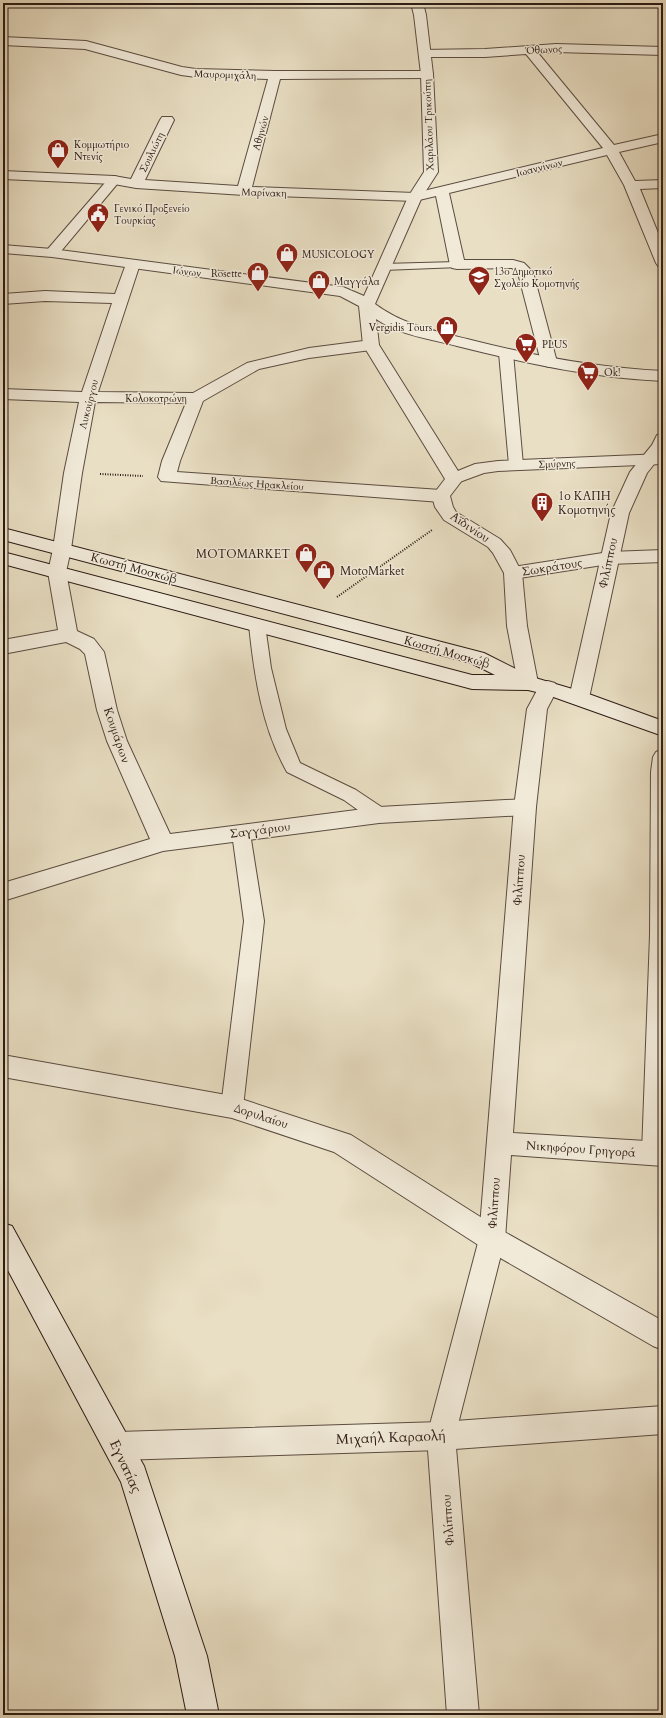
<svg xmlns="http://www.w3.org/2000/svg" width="666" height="1718" font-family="Cardo,serif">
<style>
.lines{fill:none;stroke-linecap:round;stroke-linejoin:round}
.service-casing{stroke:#5b4c40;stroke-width:2}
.pedestrian-casing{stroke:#5b4c40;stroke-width:2}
.minor-casing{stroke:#5b4c40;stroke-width:2}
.tertiary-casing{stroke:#5b4c40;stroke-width:2}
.secondary-casing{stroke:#2c1b14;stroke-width:2}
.path{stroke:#2c1b14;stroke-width:2;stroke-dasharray:1 1.5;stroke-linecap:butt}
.service{fill:#f1ead9;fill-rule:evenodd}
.pedestrian{fill:#f1ead9;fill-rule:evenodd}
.minor{fill:#f1ead9;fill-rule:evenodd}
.tertiary{fill:#f1ead9;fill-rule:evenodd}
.secondary{fill:#f1ead9;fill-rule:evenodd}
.labels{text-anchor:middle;stroke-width:3;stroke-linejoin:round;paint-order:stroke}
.far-street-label{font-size:10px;fill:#2c1b14;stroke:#f1ead9}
.far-poi-label{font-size:10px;fill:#2c1b14;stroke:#f1ead9;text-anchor:start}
.poi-label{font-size:12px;fill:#2c1b14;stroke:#f1ead9;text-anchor:start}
.street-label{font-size:12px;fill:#2c1b14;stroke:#f1ead9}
.near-street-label{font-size:14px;fill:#2c1b14;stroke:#f1ead9}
</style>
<rect width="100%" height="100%" fill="#e9dfc4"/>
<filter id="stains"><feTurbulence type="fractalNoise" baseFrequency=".005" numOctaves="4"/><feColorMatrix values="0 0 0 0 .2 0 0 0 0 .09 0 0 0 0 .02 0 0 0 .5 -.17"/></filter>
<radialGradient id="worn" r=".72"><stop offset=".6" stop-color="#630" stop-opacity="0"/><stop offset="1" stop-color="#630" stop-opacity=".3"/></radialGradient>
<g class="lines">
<g class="service-casing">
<path id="service" d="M457,262L461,265L460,267L383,270L379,267L383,264Z"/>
</g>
<g class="pedestrian-casing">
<path id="pedestrian" d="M114,176L118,177L120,180L118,183L57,256H47L46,253L47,250L110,177Z
M506,349L511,350L513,353L523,465L521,468L516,470L511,468L509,465L499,353L501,350Z
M257,619L263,621L265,625L271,668L286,729L300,763L356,790L386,810L388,815L386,820L379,822L372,820L344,800L287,772C262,728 254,675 249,625L251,621Z
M241,826L248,828L250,833L264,921L243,1107L240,1114L232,1117L224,1114L221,1107L244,921L232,833L234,828Z"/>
</g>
<g class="minor-casing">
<path id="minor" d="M3,37L86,41L182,67L196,69L275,71H431L433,74L431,77L427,78L280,79L252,187L415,193L603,148L526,54L485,57H425L421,56L419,53L421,50L485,49L556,44L663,47V55L556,52L538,53L614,145L663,134V142L619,152L635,181L663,180V188L640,189L663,245V267L658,266L656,263L624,185L607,155L449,193L464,260H513L524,263L533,272L557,362L555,365L549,367L543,365L541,362L518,273L512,268L457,269L452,268L450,265L436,196L415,201L244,195L136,188L114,184L3,179V171L114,176L131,179L160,120L162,117H172L174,120L145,180L238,186L268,79L196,77L181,75L85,49L3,45Z
M133,260L138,261L140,264L98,392L193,393L247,363L309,348L371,340L377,342L379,345L377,348L371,350L309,358L259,369L203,401L180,461L177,472L441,490L447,492L450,496L447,500L441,502L161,481L158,477L162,461L186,403L95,402L82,473L71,549L66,572L77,631L94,639L104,652L117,710L127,741L170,834L379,807L525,799L533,801L536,807L533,813L525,815L379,823L163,851L3,901V883L150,839L107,741L97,710L85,654L80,649L66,642L3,654V640L58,630L48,572L53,549L64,473L79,402L3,399V389L82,392L112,303L45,301L3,304V294L45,291L115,294L126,264L128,261Z
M663,454V464L498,471L484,473L454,484L448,483L445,479L448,475L475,464L498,461Z
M663,550V562L609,564L513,579L506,577L504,573L506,569L513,567L609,552Z
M663,749V1162L655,1164L646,1161L642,1153L650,935L651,772L653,757L656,752Z
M3,1055L232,1096L351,1135L501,1230L663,1321V1350L653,1346L483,1248L334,1152L232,1118L3,1077Z
M663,1406V1434L441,1450L118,1460L108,1456L104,1446L108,1436L118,1432L441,1422Z"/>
</g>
<g class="tertiary-casing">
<path id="tertiary" d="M411,3H423L426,15L433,74L438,172L422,197L375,304C405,326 436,331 471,340C534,356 598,368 663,371V381C592,378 525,363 457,346C430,339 399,335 376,319L379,345L463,479L450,496L453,507L456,512L500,539L510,550L522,573L527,626L538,683L535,688L528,690L521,688L518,683L507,626L504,573L493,553L488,547L444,520L435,507L432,496L445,479L363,345L359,306L340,296L52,257L3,253V245L52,249L343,287L364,296L408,197L424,172L421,74L414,15Z
M663,434V453L647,473L629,513L589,698L586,703L579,705L572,703L569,698L611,513L630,472L652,445L657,435Z
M548,681L555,683L558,688L547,709L536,807L513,1133L663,1142V1166L511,1155L505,1239L455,1436L479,1715H447L427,1436L479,1239L514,807L527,709L541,683Z"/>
</g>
<g class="secondary-casing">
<path id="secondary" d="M3,528L484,653L532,677L586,693L663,721V736L545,694L528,690L472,689L3,564V552L472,675H495L471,663L3,540Z
M3,1223L12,1226L144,1466L207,1656L219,1715H187L175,1656L121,1482L3,1261Z"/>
</g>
<path class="path" d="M100,474L143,476
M337,597L432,530"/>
<use href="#service" class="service"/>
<use href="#pedestrian" class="pedestrian"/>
<use href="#minor" class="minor"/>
<use href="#tertiary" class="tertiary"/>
<use href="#secondary" class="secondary"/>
</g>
<defs>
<g id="shop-pin" transform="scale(1.15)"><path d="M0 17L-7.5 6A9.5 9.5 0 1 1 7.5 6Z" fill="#8f2418" stroke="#f1ead9"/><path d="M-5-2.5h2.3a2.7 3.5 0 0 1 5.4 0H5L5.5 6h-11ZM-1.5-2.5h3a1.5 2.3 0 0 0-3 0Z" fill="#fff"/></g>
<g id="civic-pin" transform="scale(1.15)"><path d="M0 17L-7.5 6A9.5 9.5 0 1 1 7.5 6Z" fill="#8f2418" stroke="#f1ead9"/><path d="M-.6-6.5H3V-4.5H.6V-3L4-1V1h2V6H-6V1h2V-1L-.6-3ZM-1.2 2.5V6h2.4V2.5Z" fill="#fff"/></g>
<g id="school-pin" transform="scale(1.15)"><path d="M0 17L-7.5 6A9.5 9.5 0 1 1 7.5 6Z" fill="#8f2418" stroke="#f1ead9"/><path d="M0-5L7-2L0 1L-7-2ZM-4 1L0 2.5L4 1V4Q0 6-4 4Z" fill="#fff"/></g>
<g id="supermarket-pin" transform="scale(1.15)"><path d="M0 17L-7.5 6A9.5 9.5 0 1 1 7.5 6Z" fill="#8f2418" stroke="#f1ead9"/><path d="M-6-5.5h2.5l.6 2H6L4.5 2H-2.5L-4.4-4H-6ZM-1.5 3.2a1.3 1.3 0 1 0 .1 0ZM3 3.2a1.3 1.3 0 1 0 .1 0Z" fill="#fff"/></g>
<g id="building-pin" transform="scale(1.15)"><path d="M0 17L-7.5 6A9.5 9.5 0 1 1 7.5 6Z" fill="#8f2418" stroke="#f1ead9"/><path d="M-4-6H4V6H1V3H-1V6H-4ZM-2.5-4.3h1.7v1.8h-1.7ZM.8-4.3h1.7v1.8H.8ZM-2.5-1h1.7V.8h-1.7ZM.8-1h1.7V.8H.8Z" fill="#fff"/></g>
</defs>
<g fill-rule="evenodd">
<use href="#shop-pin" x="58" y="150"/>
<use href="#civic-pin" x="98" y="214"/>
<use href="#shop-pin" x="287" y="254"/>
<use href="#shop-pin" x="258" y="273"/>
<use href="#school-pin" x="479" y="277"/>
<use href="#shop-pin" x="319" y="281"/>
<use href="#shop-pin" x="447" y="327"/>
<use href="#supermarket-pin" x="526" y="344"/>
<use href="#supermarket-pin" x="588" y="372"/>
<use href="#building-pin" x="542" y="503"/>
<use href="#shop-pin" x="306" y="554"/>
<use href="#shop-pin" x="324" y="571"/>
</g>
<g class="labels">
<g class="far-street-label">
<text transform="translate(544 49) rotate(-3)" y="4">Όθωνος</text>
<text transform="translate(225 74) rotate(2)" y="4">Μαυρομιχάλη</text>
<text transform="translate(428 125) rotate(-92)" y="4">Χαριλάου Τρικούπη</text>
<text transform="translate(260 133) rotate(-74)" y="4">Αθηνών</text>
<text transform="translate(151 152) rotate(-64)" y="4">Σουλιώτη</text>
<text transform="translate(539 167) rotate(-14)" y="4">Ιωαννίνων</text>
<text transform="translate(264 192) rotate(2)" y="4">Μαρίνακη</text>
<text transform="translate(187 271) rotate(7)" y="4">Ιώνων</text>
<text x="156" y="402">Κολοκοτρώνη</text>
<text transform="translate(88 404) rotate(-76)" y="4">Λυκούργου</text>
<text transform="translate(557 463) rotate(-2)" y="4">Σμύρνης</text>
<text transform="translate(257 483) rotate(4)" y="4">Βασιλέως Ηρακλείου</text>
</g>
<g class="far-poi-label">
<text x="74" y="148">Κομμωτήριο<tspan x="74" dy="12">Ντενίς</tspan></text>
<text x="114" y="212">Γενικό Προξενείο<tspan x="114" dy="12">Τουρκίας</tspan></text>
<text x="302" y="258">MUSICOLOGY</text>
<text x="494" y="275">13ο Δημοτικό<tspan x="494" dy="12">Σχολείο Κομοτηνής</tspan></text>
<text x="242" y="277" text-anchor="end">Rosette</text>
<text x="334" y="285">Μαγγάλα</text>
<text x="432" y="331" text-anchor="end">Vergidis Tours</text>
<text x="542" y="348">PLUS</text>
<text x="604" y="376">Ok!</text>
</g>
<g class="poi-label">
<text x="558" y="500">1ο ΚΑΠΗ<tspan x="558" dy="14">Κομοτηνής</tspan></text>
<text x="290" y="558" text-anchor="end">MOTOMARKET</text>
<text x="340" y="575">MotoMarket</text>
</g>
<g class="street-label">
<text transform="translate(470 527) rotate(34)" y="4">Αϊδινίου</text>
<text transform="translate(608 563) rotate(-78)" y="4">Φιλίππου</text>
<text transform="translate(552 567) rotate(-9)" y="4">Σωκράτους</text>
<text transform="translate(134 568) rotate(15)" y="4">Κωστή Μοσκώβ</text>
<text transform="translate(447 652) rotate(16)" y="4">Κωστή Μοσκώβ</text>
<text transform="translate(117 735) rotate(71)" y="4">Κουμάρων</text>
<text transform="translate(260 830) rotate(-7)" y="4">Σαγγάριου</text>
<text transform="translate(519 880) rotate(-86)" y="4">Φιλίππου</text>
<text transform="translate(261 1116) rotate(18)" y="4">Δορυλαίου</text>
<text transform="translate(581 1149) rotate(4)" y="4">Νικηφόρου Γρηγορά</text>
<text transform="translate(494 1203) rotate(-86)" y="4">Φιλίππου</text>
<text transform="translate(448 1520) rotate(-94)" y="4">Φιλίππου</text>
</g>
<g class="near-street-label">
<text transform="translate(391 1437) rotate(-2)" y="5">Μιχαήλ Καραολή</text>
<text transform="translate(126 1466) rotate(65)" y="5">Εγνατίας</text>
</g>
</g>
<rect width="666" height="1718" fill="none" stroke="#e9dfc4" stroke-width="16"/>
<rect x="4" y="4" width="658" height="1710" fill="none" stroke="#2c1b14" stroke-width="2"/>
<rect x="8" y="8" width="650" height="1702" fill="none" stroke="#2c1b14"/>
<rect width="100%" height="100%" filter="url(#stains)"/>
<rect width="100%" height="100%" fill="url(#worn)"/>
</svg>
